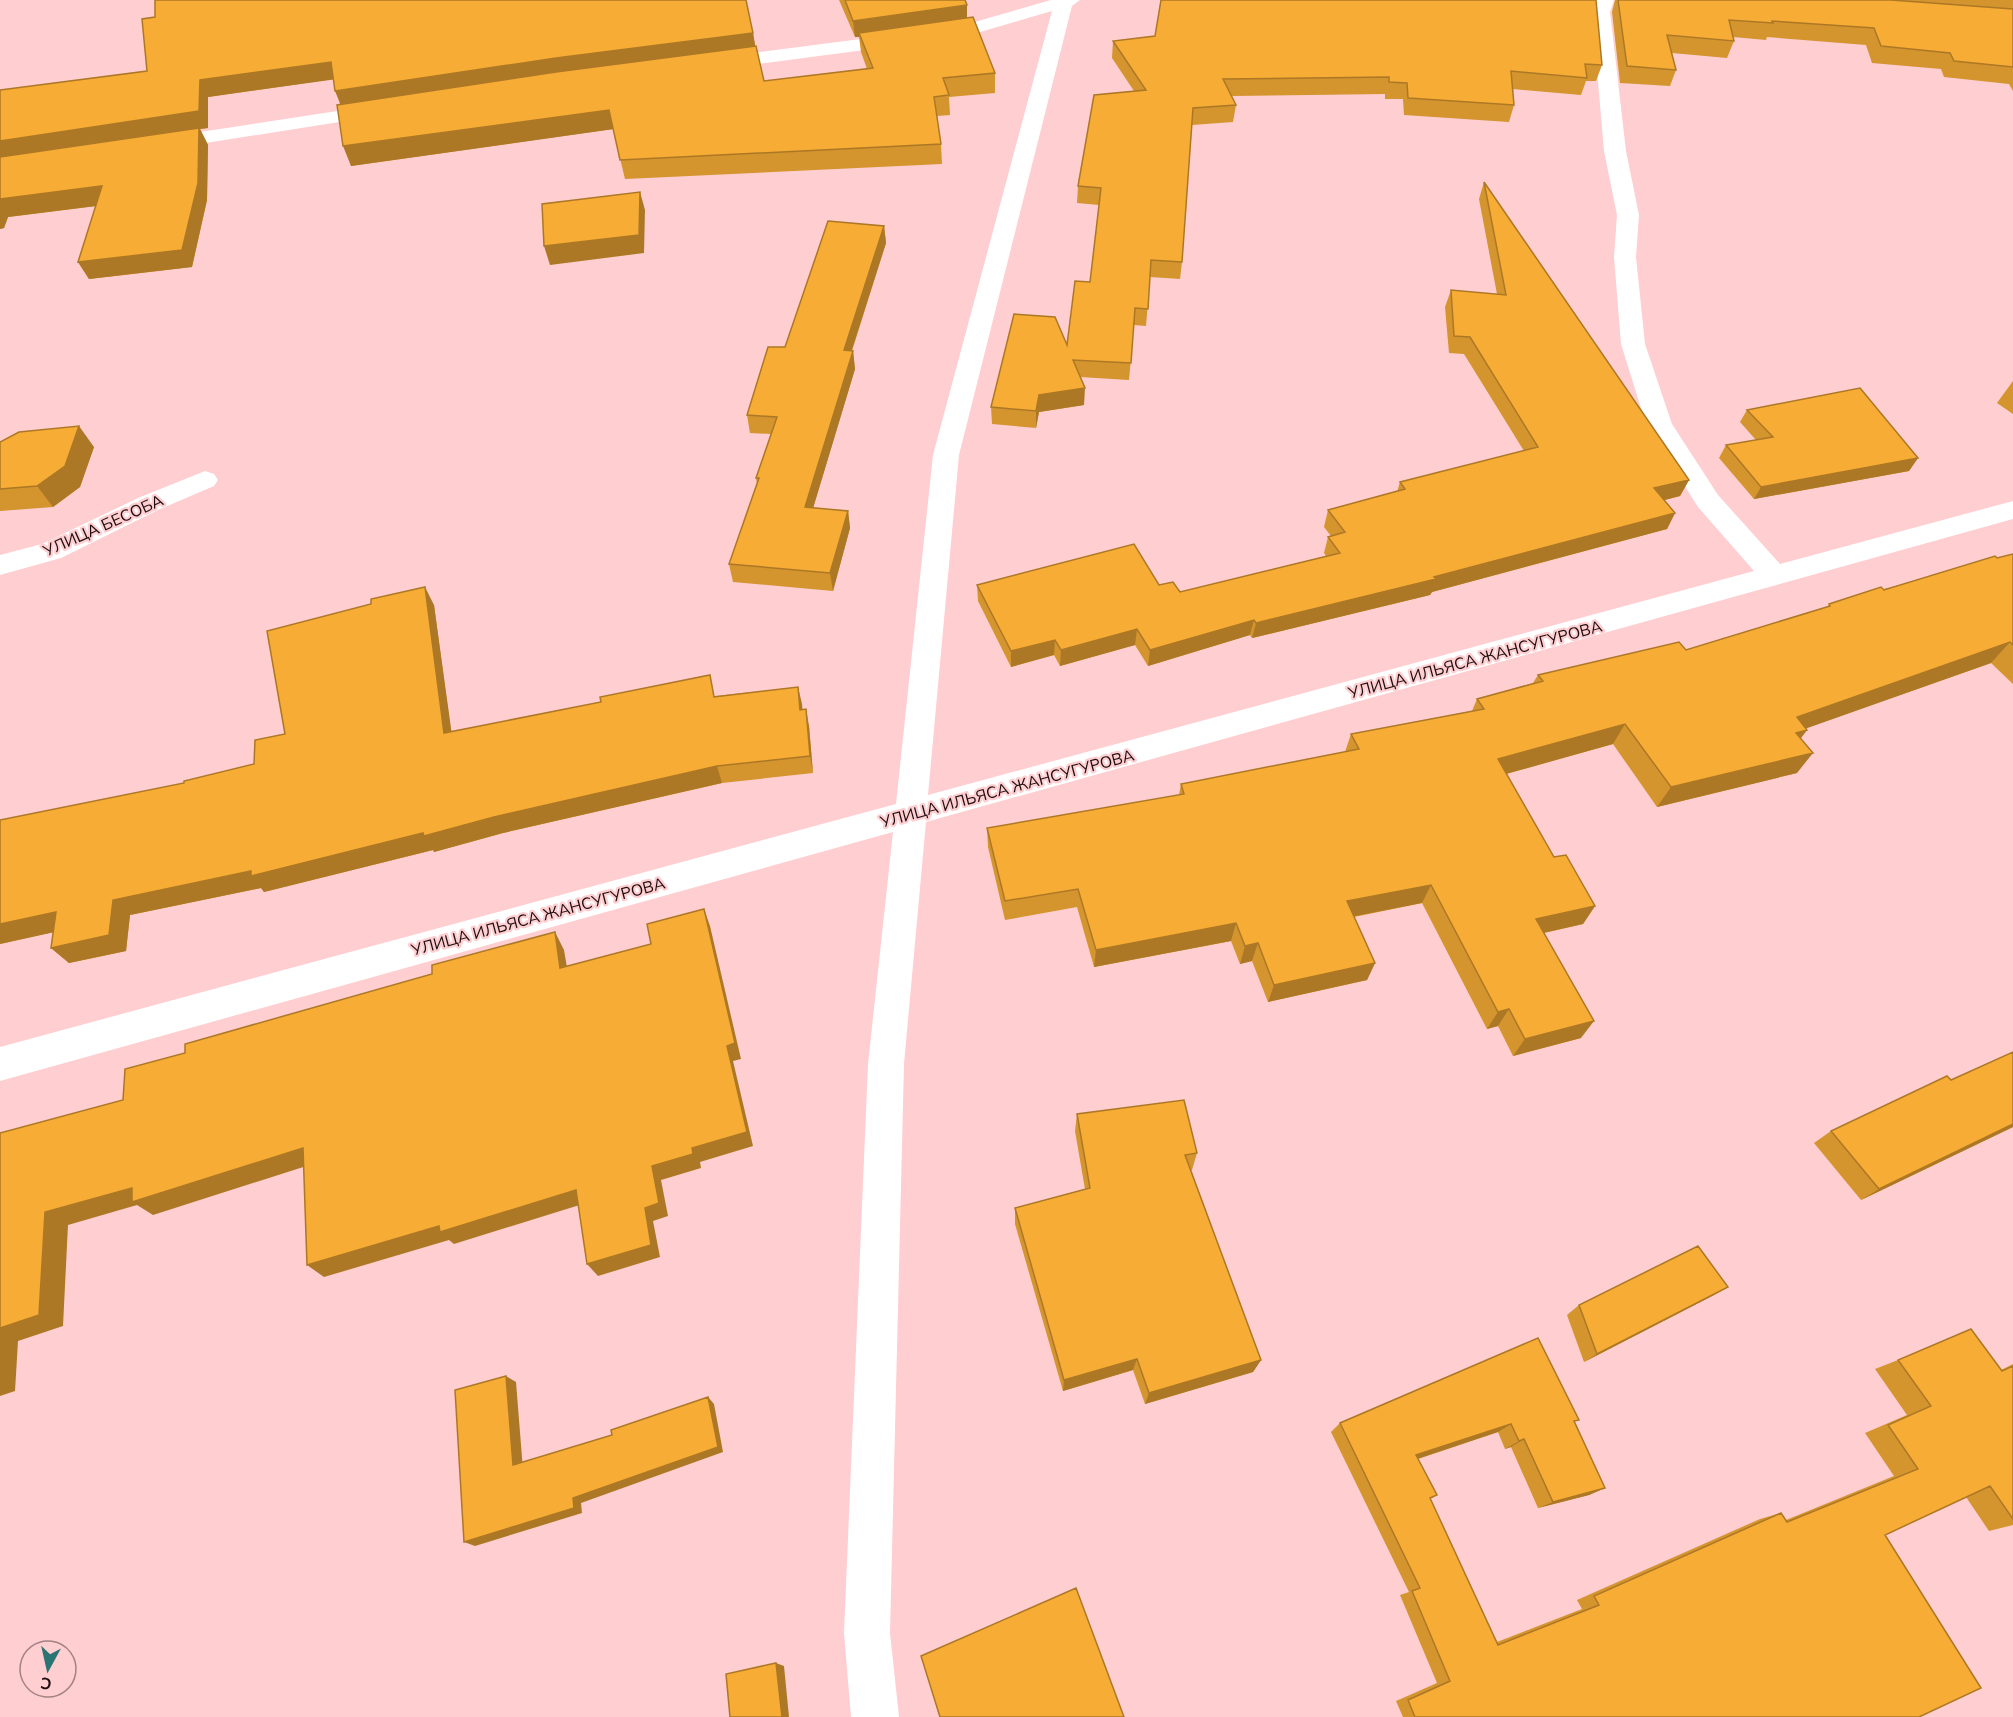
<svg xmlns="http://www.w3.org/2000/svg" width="2013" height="1717" font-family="Mulish,sans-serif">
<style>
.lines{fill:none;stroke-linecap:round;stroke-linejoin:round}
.minor{fill:#fff;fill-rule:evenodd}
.wall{fill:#d4942e}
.shaded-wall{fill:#ad7825}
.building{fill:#f7ac35;stroke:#ad7825;stroke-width:1.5}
.labels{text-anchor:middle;stroke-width:4.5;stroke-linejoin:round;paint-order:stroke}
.street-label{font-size:16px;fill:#1d0d0f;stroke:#feced1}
</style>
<rect width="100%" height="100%" fill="#feced1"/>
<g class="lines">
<path class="minor" d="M1051,0H1080L1072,6L959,455L928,795L1754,571L1698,507L1646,424L1621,344L1614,257L1617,215L1604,151L1592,12L1596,0H1614L1610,12L1626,151L1639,215L1636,257L1645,344L1672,424L1718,495L1780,564L2013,501V519L926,822L904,1064L890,1633L899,1717H851L844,1633L868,1064L893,832L0,1081V1047L896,804L933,455L1052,11L963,37L713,70L706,68L703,64L706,60L713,58L961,26Z
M383,104L390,106L393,110L390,114L161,150L154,148L151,144L154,140L161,138Z
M205,471L214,474L218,480L214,486L158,510L61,558L0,575V555L42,544L138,498Z"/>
</g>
<path class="wall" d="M839,0H965L967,18L995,73V93L949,97L950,115L937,116L941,144L942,164L625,179L613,129L351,166L340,104L333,79L208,97V128L200,129L208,145L207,200L192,267L89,279L78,262L96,206L8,217L4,228L0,229V90L753,33L755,47L764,81L867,69L861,52L859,37H855Z
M1615,0H2013V91L2009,84L1944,77L1941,69L1872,63L1866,45L1767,37L1766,40L1733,37L1734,41L1727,58L1672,53L1676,70L1670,86L1620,83L1612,12Z
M1113,41L1602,65L1596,81H1586L1581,95L1513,89L1514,105L1509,122L1404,115L1403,99H1385V94L1231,96L1236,105L1233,122L1192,125L1182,262L1180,279L1150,277L1146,326L1134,325L1129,380L1080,377L1084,405L1039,412L1036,428L992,424L991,407L1067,345L1090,282L1099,205L1077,203L1078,186L1134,91L1112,58Z
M1484,182L1689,480L1680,496L1664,500L1675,513L1667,529L1432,592L1430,595L1252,638L1250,635L1148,666L1135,645L1060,666L1054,655L1011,667L978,601L977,585H1159L1180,592L1326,556L1324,553L1328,537L1331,536L1324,527L1328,510L1397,492L1400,482L1524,451L1464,354L1449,353L1445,307L1451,290L1497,294L1479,199Z
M884,226L886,243L852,351H853L855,369L813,508L848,511L850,528L833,591L733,582L729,564L757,484L756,478L771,434L750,433L747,415L785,347Z
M2013,381V414L1997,403Z
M1747,410L1918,458L1909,471L1754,499L1719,458L1726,445L1756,440L1740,422Z
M0,442L94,447L80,487L53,507L0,511Z
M2013,554V684L1991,663L1806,728L1807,730L1801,738L1797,773L1657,807L1613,744L1506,774L1554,857L1595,906L1583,924L1544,933L1581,1038L1513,1056L1498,1026L1487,1029L1422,903L1354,917L1375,963L1367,980L1268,1002L1252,961L1240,964L1231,941L1094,967L1077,907L1005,920L988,847L987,828L1179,795L1181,784L1345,752L1351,734L1472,711L1477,699L1533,683L1538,675L1686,650L1827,607L1829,604Z
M434,605L451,732L715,696L798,687L802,709L809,726L813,773L722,783L503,833L434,852L433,850L264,892L261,888L130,915L126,951L69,963L51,948L53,932L0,944L184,783L254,764L285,734Z
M2013,1052V1127L1861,1200L1814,1143L1831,1131L1951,1080Z
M1077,1114L1197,1153L1192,1170H1191L1261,1360L1253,1372L1145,1404L1133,1370L1063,1391L1015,1224V1208L1085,1189L1075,1131Z
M1728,1287L1712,1296L1584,1362L1567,1315L1579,1305Z
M1898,1360L2001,1370L2013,1364V1525L1989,1531L1966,1497L1885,1535L1919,1717H1403L1396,1701L1437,1683L1400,1595L1409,1592L1331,1432L1340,1423L1575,1422L1605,1488L1589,1495L1538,1508L1511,1447L1505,1449L1498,1432L1418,1459L1437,1495L1430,1499L1497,1642L1582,1609L1577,1600L1760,1519L1781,1513L1786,1520L1894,1476L1865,1433L1907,1415L1875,1369Z"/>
<path class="shaded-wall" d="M967,5V22L859,33V37H855L853,21Z
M753,33L756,50L342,108L335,91L556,58Z
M331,62L337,79L208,97V128L200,129L208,145L207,200L192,267L89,279L78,262L198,183L0,160V141L200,80Z
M609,110L614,129L351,166L343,146Z
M102,186L112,204L8,217L4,228L0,229V199Z
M640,192L645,210L644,253L550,265L544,246Z
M884,226L886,243L846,368L844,350Z
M853,351L855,369L808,525L805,507Z
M1085,388L1084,405L1039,412L1036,428V411L1039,395Z
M79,426L94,447L80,487L53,507L37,486Z
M1918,458L1909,471L1754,499L1761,487Z
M1689,480L1680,496L1646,505L1654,488Z
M848,511L850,528L833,591L830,573Z
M1675,513L1667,529L1432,592L1430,595L1252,638L1256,623L1434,577Z
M425,587L434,605L454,750L444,733Z
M1254,620L1250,635L1148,666L1150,650Z
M1137,629L1135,645L1060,666L1061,650Z
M1055,640L1054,655L1011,667V651Z
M2010,642L1991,663L1782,737L1797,717Z
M798,687L802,704L804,727L800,710Z
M806,709L809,726L813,773L810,756Z
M1625,724L1613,744L1488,779L1498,759Z
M1807,730L1792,750L1796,733Z
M1813,753L1797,773L1657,807L1671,787Z
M717,766L722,783L503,833L434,852L433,850L264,892L261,888L130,915L126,951L69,963L51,948L113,900L251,871L423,833Z
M1431,885L1422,903L1340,919L1347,901Z
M1595,906L1583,924L1525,937L1536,919Z
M704,909L710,926L741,1059L733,1061L753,1146L700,1162L701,1168L661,1180L668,1216L653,1221L660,1257L598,1276L587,1264L645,1208L652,1166L727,1046Z
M56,912L73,928L0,944V924Z
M1236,923L1231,941L1094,967L1096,950Z
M555,932L564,950L570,985L560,968Z
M1258,943L1252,961L1240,964L1245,946Z
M1375,963L1367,980L1268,1002L1274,985Z
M1509,1009L1498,1026L1487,1029L1498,1012Z
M1594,1021L1581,1038L1513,1056L1525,1039Z
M2013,1124V1127L1861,1200L1879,1189Z
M303,1148L319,1162L153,1215L137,1205L68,1225L63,1326L18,1341L15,1391L0,1396V1328L45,1212L132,1188Z
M576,1190L586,1203L454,1244L449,1240L324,1277L307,1265L439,1226Z
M1728,1287L1712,1296L1584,1362L1597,1354Z
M1137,1359L1133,1370L1063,1391L1064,1380Z
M1261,1360L1253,1372L1145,1404L1149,1393Z
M506,1376L516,1382L523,1470L513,1465Z
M708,1397L714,1404L723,1452L581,1503L582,1513L475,1546L464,1542L573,1498Z
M1511,1424L1498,1432L1405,1463L1416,1455Z
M1524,1439L1511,1447L1505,1449L1519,1441Z
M1605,1488L1589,1495L1538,1508L1553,1502Z
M776,1663L784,1666L789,1717H782Z"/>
<path class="building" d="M155,0H746L753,33L556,58L335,91L331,62L200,80L199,111L0,141V90L147,71L142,19L155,17Z
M845,0H965L967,5L853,21Z
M1161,0H1596L1602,65L1585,64L1587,78L1511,71L1514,105L1408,98L1407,83L1389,82V77L1223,79L1236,105L1193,108L1182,262L1151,260L1148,309L1135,308L1131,363L1073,360L1085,388L1039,395L1036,411L991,407L1014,314L1055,317L1067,345L1075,281L1090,282L1101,188L1078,186L1094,95L1146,90L1113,41L1155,36Z
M1618,0H1891L2013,9V67L1954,61L1950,53L1881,46L1874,28L1772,21L1773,23L1729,20L1734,41L1667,35L1676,70L1627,66Z
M973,17L995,73L943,78L949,95L934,97L941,144L620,160L609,110L343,146L337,105L556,72L756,46L764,81L873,68L859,33Z
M199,128L198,183L182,250L78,262L102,186L0,199V157Z
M1484,182L1689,480L1654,488L1675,513L1434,577L1436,579L1256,623L1254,620L1150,650L1137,629L1061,650L1055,640L1011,651L977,585L1134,544L1159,585L1173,582L1180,592L1340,553L1328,537L1345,532L1328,510L1405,489L1400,482L1538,447L1470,337L1454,336L1451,290L1506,295Z
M640,192L639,235L544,246L542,204Z
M828,221L884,226L844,350L853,351L805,507L848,511L830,573L729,564L759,478H756L777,417L747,415L768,347H785Z
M1860,388L1918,458L1761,487L1726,445L1773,437L1747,410Z
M79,426L65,466L37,486L0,489V442L19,432Z
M2013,554V645L2010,642L1797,717L1807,730L1796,733L1813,753L1671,787L1625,724L1498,759L1554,857L1566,855L1595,906L1536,919L1594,1021L1525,1039L1509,1009L1498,1012L1431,885L1347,901L1375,963L1274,985L1258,943L1245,946L1236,923L1096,950L1078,889L1005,901L987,828L1184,794L1181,784L1359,749L1351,734L1484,709L1477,699L1543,681L1538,675L1679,642L1686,650L1830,606L1829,604L1881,587L1884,590L1995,556L1997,558Z
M425,587L444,733L601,702L600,697L710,675L714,697L798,687L800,710L806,709L810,756L717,766L494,817L424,836L423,833L251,876V871L113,900L109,935L51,948L56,912L0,924V820L184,783V781L254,764L255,740L285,734L267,631L371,604V599Z
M704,909L735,1043L727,1046L747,1132L692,1148L693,1154L652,1166L659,1203L645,1208L651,1245L587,1264L576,1190L440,1232L439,1226L307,1265L303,1148L132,1202V1188L45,1212L39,1315L0,1328V1133L123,1100L125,1069L185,1053V1044L432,974V965L555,932L560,968L651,944L647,924Z
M2013,1052V1124L1879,1189L1831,1131L1947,1076L1951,1080Z
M1184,1100L1197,1153L1185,1155L1261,1360L1149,1393L1137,1359L1064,1380L1015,1208L1090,1188L1077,1114Z
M1698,1246L1728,1287L1597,1354L1579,1305Z
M1971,1329L2002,1371L2013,1366V1519L1990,1486L1885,1535L1981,1688L1919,1717H1415L1408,1700L1450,1681L1412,1591L1420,1588L1340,1423L1538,1338L1579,1420L1574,1421L1605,1488L1553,1502L1524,1439L1519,1441L1511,1424L1416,1455L1437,1495L1430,1498L1498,1645L1599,1605L1594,1596L1781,1513L1787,1522L1918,1469L1888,1425L1931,1406L1898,1360Z
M506,1376L513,1465L612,1435L611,1430L708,1397L718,1447L573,1498L574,1508L464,1542L455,1390Z
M1076,1588L1124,1717H940L921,1656Z
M776,1663L782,1717H730L726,1674Z"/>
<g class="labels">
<g class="street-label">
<text transform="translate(103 525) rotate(-24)" y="6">УЛИЦА БЕСОБА</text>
<text transform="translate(1475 659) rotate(-15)" y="6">УЛИЦА ИЛЬЯСА ЖАНСУГУРОВА</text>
<text transform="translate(1007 788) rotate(-15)" y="6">УЛИЦА ИЛЬЯСА ЖАНСУГУРОВА</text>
<text transform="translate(538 916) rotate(-15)" y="6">УЛИЦА ИЛЬЯСА ЖАНСУГУРОВА</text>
</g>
</g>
<g transform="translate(48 1669) rotate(188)"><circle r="28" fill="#feced1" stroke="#a48183" stroke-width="1.5"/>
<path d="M0-4.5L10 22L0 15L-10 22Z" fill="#2a7473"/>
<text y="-9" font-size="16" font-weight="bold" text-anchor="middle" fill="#1d0d0f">С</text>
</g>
</svg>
